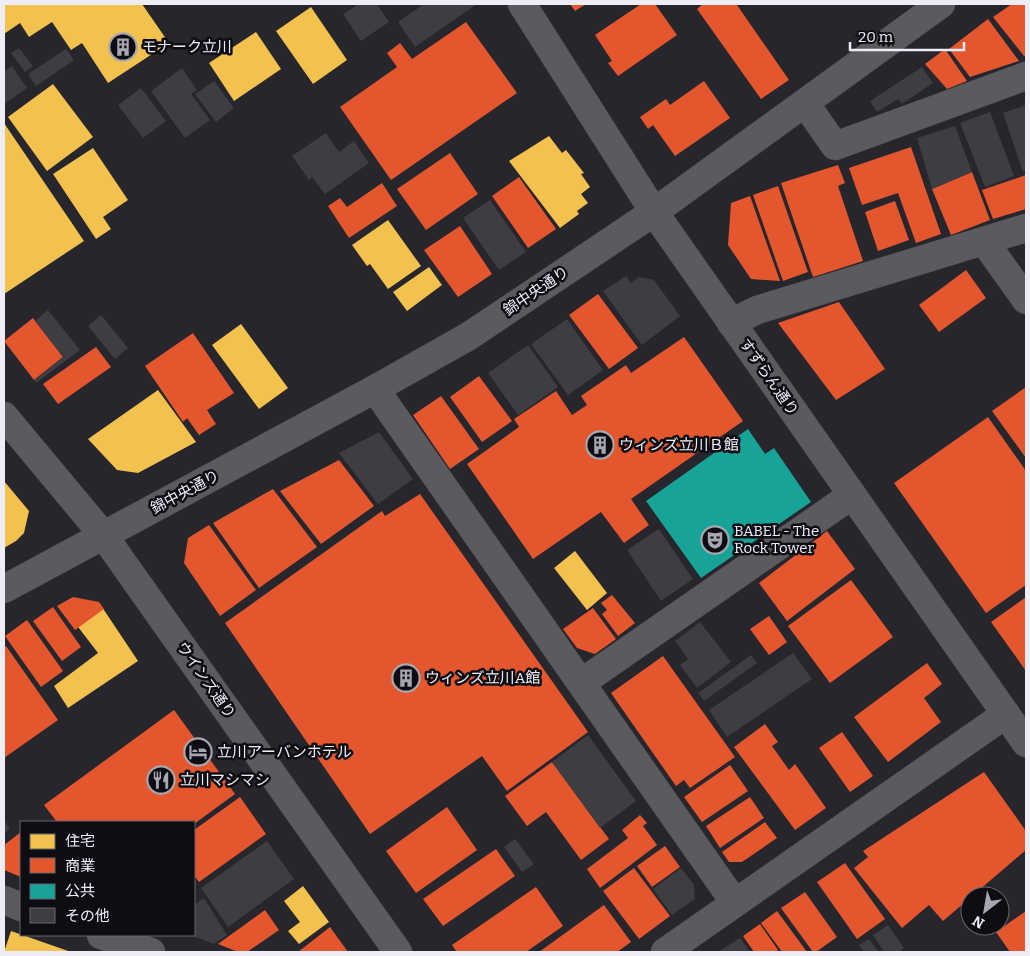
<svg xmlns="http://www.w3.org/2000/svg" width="1030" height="956" font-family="Bitter,'Noto Sans JP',serif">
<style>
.homes{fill:#f2c14e}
.shops{fill:#e4572e}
.public{fill:#17a398}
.building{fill:#3d3d42}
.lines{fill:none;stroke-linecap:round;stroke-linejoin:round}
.street-casing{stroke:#45444a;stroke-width:29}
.secondary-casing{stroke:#45444a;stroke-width:29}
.street{stroke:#5b5a5f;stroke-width:28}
.secondary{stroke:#5b5a5f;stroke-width:28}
.labels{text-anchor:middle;stroke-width:5;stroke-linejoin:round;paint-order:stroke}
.poi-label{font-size:15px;fill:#eeedf6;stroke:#0e0d13;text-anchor:start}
.street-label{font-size:15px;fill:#eeedf6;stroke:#0e0d13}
</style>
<rect width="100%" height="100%" fill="#27262d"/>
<path class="homes" d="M4,4H142L169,43L108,83L82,43L71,50L52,22L29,37L20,23L4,34Z
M311,7L347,60L313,84L276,31Z
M256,32L281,69L234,101L209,63Z
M53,84L93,137L47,171L8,117Z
M4,123L84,241L4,294Z
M549,136L562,153L566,150L584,173L581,174L590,187L581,194L588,203L577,211L579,214L560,228L509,161Z
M93,148L128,200L103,217L111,229L96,239L53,174Z
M388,220L421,266L388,289L370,264L367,266L352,245Z
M429,267L442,285L407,311L393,292Z
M241,324L288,388L259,409L212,345Z
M158,390L196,442L138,473L117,470L88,439Z
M4,481L29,511L24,533L16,541L4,548Z
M575,551L607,593L587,610L554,568Z
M70,601L102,607L138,661L68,708L54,686L98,653L62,606Z
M303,886L329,922L299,944L288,931L300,922L284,901Z
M11,931L71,952H4Z"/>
<path class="shops" d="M570,4H586L575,11Z
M641,4H655L677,35L618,76L608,63L612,61L595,35Z
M703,4H739L737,5L789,80L761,99L697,9Z
M1012,4H1026V55L1024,56L993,17Z
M988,19L1019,61L970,77L949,49Z
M466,22L517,93L391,180L340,107L397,67L387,53L400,43L412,59Z
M945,49L967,81L947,89L925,64Z
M704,81L730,118L675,156L653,125L648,129L640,117L666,99L670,105Z
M911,147L941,234L916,243L898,193L862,205L849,168Z
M450,153L478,194L426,230L397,189Z
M838,165L845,183L838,186L863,261L813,277L781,183Z
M972,172L990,220L951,235L932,189Z
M1026,175V209L993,219L982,190Z
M519,177L556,229L528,248L492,196Z
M382,183L397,206L349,238L328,206L340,198L347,207Z
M778,186L808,272L783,281L753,195Z
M750,196L780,281L751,279L728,245L731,203Z
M895,201L909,240L878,251L865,212Z
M460,226L492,274L458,297L424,250Z
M966,270L986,298L939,332L919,305Z
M598,294L638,348L609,369L569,315Z
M839,302L885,369L836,400L778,323Z
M33,318L63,357L34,380L4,341Z
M193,333L234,393L207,410L216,424L199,435L187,418L183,422L145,366Z
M684,337L743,421L631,499L649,525L624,543L601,512L533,559L467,464L519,427L514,419L556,391L572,415L587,405L581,396L626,365L631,373Z
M96,347L111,367L58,404L43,384Z
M479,376L512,421L482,442L450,397Z
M1026,387V458L992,411Z
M441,396L479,449L450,469L413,415Z
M988,417L1026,471V585L986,613L894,483Z
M339,460L374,506L321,544L280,491Z
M273,489L317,547L259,588L213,523Z
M420,494L588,732L507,791L482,756L370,834L225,623L382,511L385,516Z
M209,525L256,590L220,616L184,563L188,538Z
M827,531L855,569L787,621L759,583Z
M851,580L893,637L830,683L788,626Z
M612,595L635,623L618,636L602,614L607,610L601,603Z
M73,597L99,602L104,609L75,630L57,606Z
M1026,597V671L991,622Z
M53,607L81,647L62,661L33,621Z
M593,608L616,639L595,654L577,648L563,629Z
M769,616L787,642L769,655L750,629Z
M27,620L63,671L41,687L5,636Z
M6,646L58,720L4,758V647Z
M663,656L735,757L690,788L684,780L676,786L611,693Z
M927,663L942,684L924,698L941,722L888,762L854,717Z
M174,710L235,794L194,824L57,822L44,805Z
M765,724L778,742L772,746L789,770L795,764L826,808L795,830L734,747Z
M842,732L873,776L850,792L819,748Z
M552,762L609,839L581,860L546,812L527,826L505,796Z
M730,765L748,791L702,822L684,797Z
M984,772L1026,831V850L943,921L929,905L902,928L854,868L868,857L863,851Z
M240,797L266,834L199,882L194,875V830Z
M750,797L764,818L720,848L706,826Z
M447,807L477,850L416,893L386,851Z
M640,815L647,823L643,826L657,845L600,888L587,869L628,838L622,830Z
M765,822L777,838L742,862H729L722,852Z
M21,832V877L4,870V845Z
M665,846L680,867L652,887L637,866Z
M496,849L515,876L443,926L423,899Z
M845,863L885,919L857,939L817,882Z
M634,868L670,916L639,939L603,891Z
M536,887L563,926L526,952H457L452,945Z
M805,892L837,937L816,952H813L781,908Z
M604,905L631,942L617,952H539Z
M265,910L279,930L247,952H238L218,944Z
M777,911L807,952H782L761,923Z
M1026,911V952H1010L996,932Z
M760,924L778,950L775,952H754L743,936Z
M330,927L348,952H298Z"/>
<path class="public" d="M748,429L765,454L774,448L811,502L701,578L646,501Z"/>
<path class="building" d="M359,4H377L389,22L361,41L343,14Z
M424,4H477L415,47L398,22Z
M19,48L33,66L25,72L11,53Z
M66,49L74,60L36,86L28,74Z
M12,66L27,88L4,104V72Z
M922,67L933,83L902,104L898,99L877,112L870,101Z
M182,68L197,90L191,94L210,120L185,138L151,91Z
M214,81L234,108L216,122L195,94Z
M141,88L166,121L143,138L118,105Z
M1026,105V171L1023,172L1003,113Z
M990,112L1014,176L985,187L960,123Z
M955,126L972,172L932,189L917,138Z
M326,133L339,152L354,141L369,163L325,194L312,177L309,180L292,156Z
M490,200L526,252L499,270L463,218Z
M626,276L631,283L639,277L654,280L680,316L642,345L603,291Z
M48,310L80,350L36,383L34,380L63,357L35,321Z
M101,315L128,348L115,359L88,326Z
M567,319L603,370L568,395L531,344Z
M528,345L558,387L518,415L488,373Z
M379,432L413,479L378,504L339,453Z
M659,529L693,579L661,601L627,550Z
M700,622L731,662L697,688L680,665L688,659L675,641Z
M793,653L812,679L727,737L709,710Z
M751,655L757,663L704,701L698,693Z
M588,735L636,801L600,828L552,762Z
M4,820L10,829L4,833Z
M515,839L534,864L522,872L504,847Z
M267,841L294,879L228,927L201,888Z
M681,868L694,885L695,899L672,915L653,889Z
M204,898L227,935L214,944L190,935H194V905Z
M888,925L904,948L899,952H884L873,935Z
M740,938L750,952H718Z
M869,939L879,952H864L859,945Z"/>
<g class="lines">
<g class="street-casing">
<path id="street" d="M805,103L835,146L1026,76
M984,241L1026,300
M731,323L757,310L1026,228
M375,389L735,903
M581,683L852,495
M4,900L21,907
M101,935L151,952
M665,952L1006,714"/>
</g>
<g class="secondary-casing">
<path id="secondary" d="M522,4L654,212L1026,743
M4,416L104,536L398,952
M4,589L375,389L469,336L654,212L941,4"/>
</g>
<use href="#street" class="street"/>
<use href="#secondary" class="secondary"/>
</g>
<defs>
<g id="building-ring" transform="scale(1.4375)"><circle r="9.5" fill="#0e0d13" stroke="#a8a7b0" stroke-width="1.5"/><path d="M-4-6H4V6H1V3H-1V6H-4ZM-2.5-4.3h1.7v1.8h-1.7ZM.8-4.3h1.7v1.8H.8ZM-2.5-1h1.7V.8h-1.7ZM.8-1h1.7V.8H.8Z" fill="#a8a7b0"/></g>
<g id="theatre-ring" transform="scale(1.4375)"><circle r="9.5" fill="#0e0d13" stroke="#a8a7b0" stroke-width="1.5"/><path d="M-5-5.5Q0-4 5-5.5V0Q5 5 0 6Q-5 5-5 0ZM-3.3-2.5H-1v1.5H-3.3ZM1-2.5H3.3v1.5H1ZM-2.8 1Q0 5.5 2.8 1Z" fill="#a8a7b0"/></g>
<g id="hotel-ring" transform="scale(1.4375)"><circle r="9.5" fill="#0e0d13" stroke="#a8a7b0" stroke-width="1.5"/><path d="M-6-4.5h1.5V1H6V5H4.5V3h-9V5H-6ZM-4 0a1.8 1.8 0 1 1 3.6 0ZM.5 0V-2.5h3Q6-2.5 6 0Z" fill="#a8a7b0"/></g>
<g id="restaurant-ring" transform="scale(1.4375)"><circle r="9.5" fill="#0e0d13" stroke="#a8a7b0" stroke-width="1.5"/><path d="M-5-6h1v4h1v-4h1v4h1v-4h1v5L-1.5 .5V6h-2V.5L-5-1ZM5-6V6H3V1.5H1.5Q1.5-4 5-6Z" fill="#a8a7b0"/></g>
</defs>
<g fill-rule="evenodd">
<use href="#building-ring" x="123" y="47"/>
<use href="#building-ring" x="600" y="445"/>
<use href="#theatre-ring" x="715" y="540"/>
<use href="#building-ring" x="406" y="678"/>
<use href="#hotel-ring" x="198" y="752"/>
<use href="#restaurant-ring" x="161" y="780"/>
</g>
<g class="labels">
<g class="poi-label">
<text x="142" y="52">モナーク立川</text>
<text x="619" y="450">ウィンズ立川Ｂ館</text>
<text x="734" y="536">BABEL - The<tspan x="734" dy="17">Rock Tower</tspan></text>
<text x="425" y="683">ウィンズ立川A館</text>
<text x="217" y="757">立川アーバンホテル</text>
<text x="180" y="785">立川マシマシ</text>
</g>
<g class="street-label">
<text transform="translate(536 291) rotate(-34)" y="5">錦中央通り</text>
<text transform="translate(769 377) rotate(55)" y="5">すずらん通り</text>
<text transform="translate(185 492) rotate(-28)" y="5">錦中央通り</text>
<text transform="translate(206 680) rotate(55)" y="5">ウインズ通り</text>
</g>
</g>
<rect width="1030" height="956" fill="none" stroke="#eeedf6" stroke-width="10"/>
<rect x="20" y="821" width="175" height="115" fill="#0e0d13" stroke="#68676e"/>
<rect x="30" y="834" width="25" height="15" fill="#f2c14e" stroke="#68676e"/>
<text x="65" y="846" font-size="15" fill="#eeedf6">住宅</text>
<rect x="30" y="858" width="25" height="15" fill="#e4572e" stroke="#68676e"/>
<text x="65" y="871" font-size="15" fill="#eeedf6">商業</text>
<rect x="30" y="884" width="25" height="15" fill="#17a398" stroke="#68676e"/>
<text x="65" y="896" font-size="15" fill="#eeedf6">公共</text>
<rect x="30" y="908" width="25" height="15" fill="#3d3d42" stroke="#68676e"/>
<text x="65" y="921" font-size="15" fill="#eeedf6">その他</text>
<g transform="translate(985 911) rotate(211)"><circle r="24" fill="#0e0d13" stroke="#68676e"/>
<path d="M0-4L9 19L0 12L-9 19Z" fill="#a8a7b0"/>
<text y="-8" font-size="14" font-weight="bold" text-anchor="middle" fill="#eeedf6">N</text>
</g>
<path d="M850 42v8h114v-8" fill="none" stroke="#eeedf6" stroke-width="2.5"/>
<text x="858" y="42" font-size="15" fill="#eeedf6" stroke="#0e0d13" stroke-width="4" paint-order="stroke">20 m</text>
</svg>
